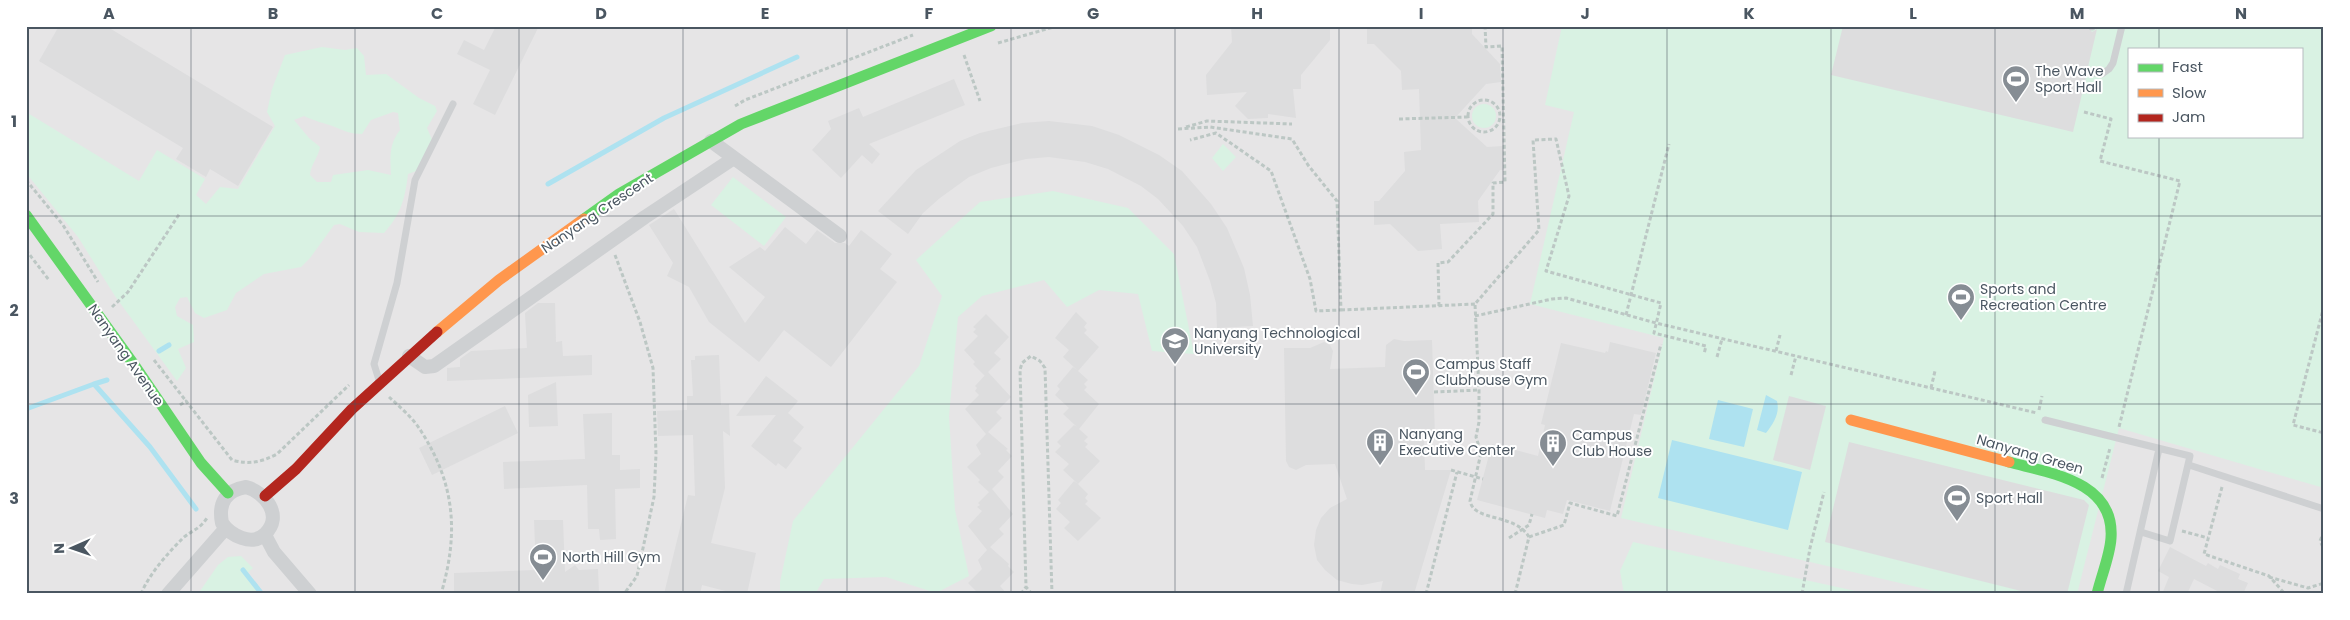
<svg xmlns="http://www.w3.org/2000/svg" width="2350" height="620" font-family="Poppins,sans-serif">
<style>
.education{fill:#e6e5e6;fill-rule:evenodd}
.green{fill:#d9f2e3;fill-rule:evenodd}
.water{fill:#aee2f0}
.lines{fill:none;stroke-linecap:round;stroke-linejoin:round}
.stream{stroke:#aee2f0;stroke-width:5}
.building{fill:#ddddde}
.path{stroke:#bcc7c4;stroke-width:3;stroke-dasharray:4 2.5;stroke-linecap:butt}
.lane{stroke:#ced0d2;stroke-width:7}
.street{stroke:#ced0d2;stroke-width:14}
.fast{stroke:#63d668;stroke-width:11}
.slow{stroke:#ff974d;stroke-width:11}
.jam{stroke:#b3261e;stroke-width:11}
.grid{fill:none;stroke:#4a5661;stroke-width:1;stroke-opacity:0.55}
.labels{text-anchor:middle;stroke-width:4;stroke-linejoin:round;paint-order:stroke}
.poi-label{font-size:14px;fill:#4a5661;stroke:#fff;text-anchor:start}
.street-label{font-size:14px;fill:#4a5661;stroke:#fff}
.neatline{fill:none;stroke:#4a5661;stroke-width:2}
.grid-label{font-size:16px;text-anchor:middle;font-weight:bold;fill:#4a5661}
</style>
<rect width="100%" height="100%" fill="#f4f4f4"/>
<path class="education" d="M26,26H2324V594H26ZM2129,49H2301V136H2129Z"/>
<path class="green" d="M1562,26H2324V488L2119,428L2077,594H1947L1621,518L1664,338L1530,304L1574,112L1545,105ZM2129,49H2301V136H2129Z
M322,47L345,50L357,48L364,56L366,75L386,74L419,98L435,106L437,111L427,128L433,142L419,170L408,174C405,199 401,214 384,233L359,232L340,224L334,225L310,258L301,267L264,274L236,293L227,310L204,318L195,313L187,297L180,298L175,307L177,316L193,325L194,342L178,349L186,368L177,381L115,296L78,237L26,173V112L139,181L157,150L205,179L196,195L206,204L220,187L238,189L275,126L267,112L272,89L285,55ZM393,112L398,113L400,130C389,144 390,157 391,175L368,170L333,175L331,182H317L310,175C311,164 318,158 320,147L309,138L294,120L304,116C314,121 324,123 335,127C345,131 350,134 362,134L371,120Z
M1472 116a12 12 0 1 1 24 0a12 12 0 1 1-24 0Z
M1223,144L1236,157L1223,171L1212,158Z
M733,177L786,217L764,246L711,205Z
M1053,191L1128,208L1174,254L1194,354L1152,351L1138,294L1099,290L1067,307L1044,280L982,296L958,317L949,416L955,510L969,576L936,593L886,577L824,579L815,594H780V582L793,521L919,366L942,296L916,260L980,202Z
M1633,542L1869,594H1624L1620,571Z
M241,556L253,568L245,575L259,594H198L218,565L228,557Z"/>
<path class="water" d="M1766,395L1777,401C1780,413 1774,423 1766,433L1757,430Z
M1718,400L1753,409L1744,447L1709,439Z
M1672,440L1802,472L1788,530L1658,498Z"/>
<g class="lines">
<path class="stream" d="M548,184L664,118L797,57
M159,351L169,345
M94,384L107,380
M26,409L94,384L150,447L196,509
M243,570L262,594"/>
</g>
<path class="building" d="M59,26H106L273,127L238,186L210,169L206,177L176,159L183,148L39,61Z
M496,26H539L495,115L473,104L490,70L457,54L464,40L484,50Z
M1231,26H1330V40L1301,75V89H1293L1296,118L1268,114V118L1248,119L1235,106L1247,92L1207,95L1206,75L1232,42Z
M1367,26H1472V34L1500,64L1501,82L1486,84L1455,118L1487,147L1503,146L1504,170H1500L1478,201L1479,222L1440,224L1442,249L1418,251L1390,224L1374,225V201H1379L1405,171L1404,152L1421,150L1419,89L1402,90L1401,71L1374,44H1367Z
M1843,26H2087L2092,32L2097,29L2088,67L2082,71L2086,77L2073,132L1831,75Z
M954,79L965,105L869,144L880,154L872,164L862,155L841,178L812,150L831,129L828,121L859,108L863,117Z
M1049,121L1092,126L1119,135L1159,155L1182,171L1211,204L1227,228L1244,268L1250,295L1253,326L1217,328L1216,303L1210,281L1197,247L1183,226L1158,199L1141,186L1108,169L1085,162L1049,157L1026,159L991,168L969,177L940,198L923,213L908,234L878,211L916,170L960,141L980,133L1022,123Z
M674,209L745,323L765,297L729,267L760,247L765,251L785,227L806,244L817,230L835,243H845L849,246L861,230L892,254L880,269L897,282L831,367L784,330L759,362L709,322L689,287L667,276L673,263L649,225Z
M538,303H555L556,342L562,341L563,356L592,355V375L447,381V368L460,367V359L471,351L527,348L525,313Z
M1076,312L1087,323L1084,327L1087,330L1084,333L1099,347L1078,371L1088,380L1084,384L1087,387L1084,390L1099,404L1079,429L1088,437L1084,441L1088,444L1085,447L1100,461L1078,484L1088,494L1085,498L1088,501L1085,504L1101,518L1078,541L1064,528L1070,522L1056,509L1061,503L1058,500L1074,481L1078,484L1063,470L1069,464L1055,452L1061,446L1057,442L1074,425L1077,427L1063,414L1069,408L1055,395L1060,389L1057,386L1073,367L1077,370L1063,357L1069,350L1055,338Z
M986,314L1009,337L994,353L1001,359L988,372L1011,397L996,412L1002,418L988,432L1008,449L1006,450L1012,456L998,471L1004,477L992,489L1013,514L999,529L1004,534L990,547L1009,564L1008,566L1014,572L1000,586L1007,594H979L968,583L982,569L978,560L987,550L968,526L982,511L977,507L980,505L978,503L990,491L989,492L978,482L980,480L967,467L981,454L976,445L986,434L965,409L979,395L975,391L977,388L975,386L987,373L985,376L973,364L975,362L964,350L978,336L973,332L976,329L973,327Z
M1394,339L1404,341L1432,340L1435,437L1424,438L1425,470H1451L1414,594H1380L1383,581L1362,585L1352,584L1337,580L1325,570L1317,560L1314,545L1316,530L1321,518L1330,508L1347,499L1335,464L1306,465L1296,470L1289,467L1286,461L1284,348H1310L1324,342L1330,345L1333,351L1330,369L1385,367L1386,345Z
M1610,342L1656,353L1641,415L1634,414L1610,511L1567,500L1563,514L1547,510L1545,518L1477,500L1492,444L1538,456L1545,425L1541,424L1561,343L1605,353L1606,351L1608,352Z
M719,355L721,405L729,404L730,436L723,431L725,488L711,543L756,553L747,594H737L702,585L700,594H664L688,495L695,496L693,435L658,436L657,411L687,410V396H693L691,360H695V356Z
M766,376L798,401L788,413L804,427L793,441L802,448L786,469L778,463L776,466L751,446L776,415L736,416Z
M556,382L558,426L529,427L528,395Z
M1789,396L1826,406L1810,470L1773,460Z
M505,406L518,433L432,475L419,448Z
M612,413V455H620V470L640,469V488L615,489L616,539L600,540L599,529H588L587,485L504,489L503,462L585,459L583,414Z
M1849,442L2084,500L2089,505L2067,594H2033L1825,542Z
M534,520H563L565,572L575,565L579,570L598,569L599,592L572,594H454V573L536,570Z
M2170,547L2206,566L2208,563L2218,569L2220,565L2240,574L2238,579L2248,583L2243,594H2223L2194,579L2187,594H2162L2169,577L2158,571Z"/>
<g class="lines">
<path class="path" d="M998,43L1057,26
M964,55L980,101
M1468 116a16 16 0 1 1 32 0a16 16 0 1 1-32 0Z
M735,106L745,100L913,35
M2084,112L2111,119L2100,161L2180,181L2119,427
M1399,119L1468,117
M1186,127L1207,121L1292,124
M1178,129L1210,127L1292,139L1308,165L1337,201L1341,310L1316,311L1310,279L1271,171L1216,133L1190,140
M26,180L63,225L98,282
M26,250L49,280
M615,255L640,322L653,368L656,454L654,497L637,576L624,594
M1439,306L1438,263L1448,262L1493,214V183L1505,182L1502,46L1486,47L1485,26
M2324,306L2293,425L2324,433
M112,307L128,292L180,213
M1341,310L1475,304
M1626,315L1669,144
M1475,316L1552,299L1566,298L1656,323L2037,413
M1776,351L1780,335
M1717,357L1722,339
M154,360L186,401
M1791,375L1796,356
M1931,388L1935,371
M1434,392L1479,390
M389,397C400,407 413,418 421,431C455,484 459,533 441,594
M180,405L186,401L232,460C249,465 262,462 277,454L349,385
M2039,410L2042,396
M1451,470L1483,479
M2102,478L2110,448
M2222,487L2204,554L2269,576L2285,594
M2182,531L2208,538
M2324,531L2320,541L2324,549
M1529,537L1564,525L1570,503L1617,516L1661,344
M1509,538L1529,525L1532,514
M2269,577L2308,588L2324,583
M141,594C149,574 168,553 183,538C192,530 199,530 207,518
M1021,594L1026,587
M1032,594L1026,587L1020,370L1022,363L1031,356L1040,361L1045,368L1052,594
M1426,594L1457,472
M1515,594L1529,537C1515,513 1474,522 1470,501L1481,453L1476,437L1479,422V390L1475,304L1539,230L1533,140L1556,139L1569,196L1546,271L1661,303L1654,333L1706,346L1704,354
M1802,594L1810,548L1824,492"/>
<path class="lane" d="M2092,27V26
M2087,72L2102,74L2109,69L2113,63L2122,26
M379,380L374,364L397,283L415,180L453,104
M2045,420L2190,456L2170,541L2141,532
M2189,465L2324,509
M2126,594L2159,449"/>
<path class="street" d="M711,141L840,236
M409,356L425,367L434,366L645,217L734,158
M246,487C265,492 284,516 265,534C252,547 230,535 222,523C218,503 226,490 246,487Z
M265,535L274,552L310,594
M168,594L225,529"/>
<path class="fast" d="M26,215L135,366L201,463L228,493
M584,219L619,194L741,124L991,26
M2009,462C2049,473 2115,481 2111,538C2110,556 2101,576 2097,594"/>
<path class="slow" d="M437,332L499,280L584,219
M1851,420L2009,462"/>
<path class="jam" d="M265,496L296,469L352,409L437,332"/>
</g>
<path class="grid" d="M191,26V594M355,26V594M519,26V594M683,26V594M847,26V594M1011,26V594M1175,26V594M1339,26V594M1503,26V594M1667,26V594M1831,26V594M1995,26V594M2159,26V49M2159,136V594M26,216H2324M26,404H2324"/>
<defs>
<g id="stadium-pin" transform="scale(1.4375)"><path d="M0 17L-7.5 6A9.5 9.5 0 1 1 7.5 6Z" fill="#868d94" stroke="#fff"/><path d="M0-5a6.5 5 0 1 0 0 10a6.5 5 0 1 0 0-10ZM-3.5-1.8h7v3.6h-7Z" fill="#fff"/></g>
<g id="university-pin" transform="scale(1.4375)"><path d="M0 17L-7.5 6A9.5 9.5 0 1 1 7.5 6Z" fill="#868d94" stroke="#fff"/><path d="M0-5L7-2L0 1L-7-2ZM-4 1L0 2.5L4 1V4Q0 6-4 4Z" fill="#fff"/></g>
<g id="building-pin" transform="scale(1.4375)"><path d="M0 17L-7.5 6A9.5 9.5 0 1 1 7.5 6Z" fill="#868d94" stroke="#fff"/><path d="M-4-6H4V6H1V3H-1V6H-4ZM-2.5-4.3h1.7v1.8h-1.7ZM.8-4.3h1.7v1.8H.8ZM-2.5-1h1.7V.8h-1.7ZM.8-1h1.7V.8H.8Z" fill="#fff"/></g>
</defs>
<g fill-rule="evenodd">
<use href="#stadium-pin" x="2016" y="79"/>
<use href="#stadium-pin" x="1961" y="297"/>
<use href="#university-pin" x="1175" y="341"/>
<use href="#stadium-pin" x="1416" y="372"/>
<use href="#building-pin" x="1380" y="442"/>
<use href="#building-pin" x="1553" y="443"/>
<use href="#stadium-pin" x="1957" y="498"/>
<use href="#stadium-pin" x="543" y="557"/>
</g>
<g class="labels">
<g class="poi-label">
<text x="2035" y="76">The Wave<tspan x="2035" dy="16">Sport Hall</tspan></text>
<text x="1980" y="294">Sports and<tspan x="1980" dy="16">Recreation Centre</tspan></text>
<text x="1194" y="338">Nanyang Technological<tspan x="1194" dy="16">University</tspan></text>
<text x="1435" y="369">Campus Staff<tspan x="1435" dy="16">Clubhouse Gym</tspan></text>
<text x="1399" y="439">Nanyang<tspan x="1399" dy="16">Executive Center</tspan></text>
<text x="1572" y="440">Campus<tspan x="1572" dy="16">Club House</tspan></text>
<text x="1976" y="503">Sport Hall</text>
<text x="562" y="562">North Hill Gym</text>
</g>
<g class="street-label">
<text transform="translate(597 213) rotate(-34)" y="5">Nanyang Crescent</text>
<text transform="translate(126 355) rotate(55)" y="5">Nanyang Avenue</text>
<text transform="translate(2030 454) rotate(16)" y="5">Nanyang Green</text>
</g>
</g>
<rect width="2350" height="620" fill="none" stroke="#ffffff" stroke-width="55"/>
<rect x="2128" y="48" width="175" height="90" fill="#ffffff" stroke="#b7bbc0"/>
<rect x="2138" y="64" width="25" height="8" fill="#63d668" stroke="#b7bbc0"/>
<text x="2172" y="72" font-size="15" fill="#4a5661">Fast</text>
<rect x="2138" y="89" width="25" height="8" fill="#ff974d" stroke="#b7bbc0"/>
<text x="2172" y="98" font-size="15" fill="#4a5661">Slow</text>
<rect x="2138" y="114" width="25" height="8" fill="#b3261e" stroke="#b7bbc0"/>
<text x="2172" y="122" font-size="15" fill="#4a5661">Jam</text>
<g transform="translate(72 548) rotate(268)" stroke="#ffffff" stroke-width="4" paint-order="stroke">
<path d="M0-4L9 19L0 12L-9 19Z" fill="#4a5661"/>
<text y="-8" font-size="14" font-weight="bold" text-anchor="middle" fill="#4a5661">N</text>
</g>
<rect x="28" y="28" width="2294" height="564" class="neatline"/>
<g class="grid-label">
<text x="109" y="19">A</text>
<text x="273" y="19">B</text>
<text x="437" y="19">C</text>
<text x="601" y="19">D</text>
<text x="765" y="19">E</text>
<text x="929" y="19">F</text>
<text x="1093" y="19">G</text>
<text x="1257" y="19">H</text>
<text x="1421" y="19">I</text>
<text x="1585" y="19">J</text>
<text x="1749" y="19">K</text>
<text x="1913" y="19">L</text>
<text x="2077" y="19">M</text>
<text x="2241" y="19">N</text>
<text x="14" y="127">1</text>
<text x="14" y="316">2</text>
<text x="14" y="504">3</text>
</g>
</svg>
